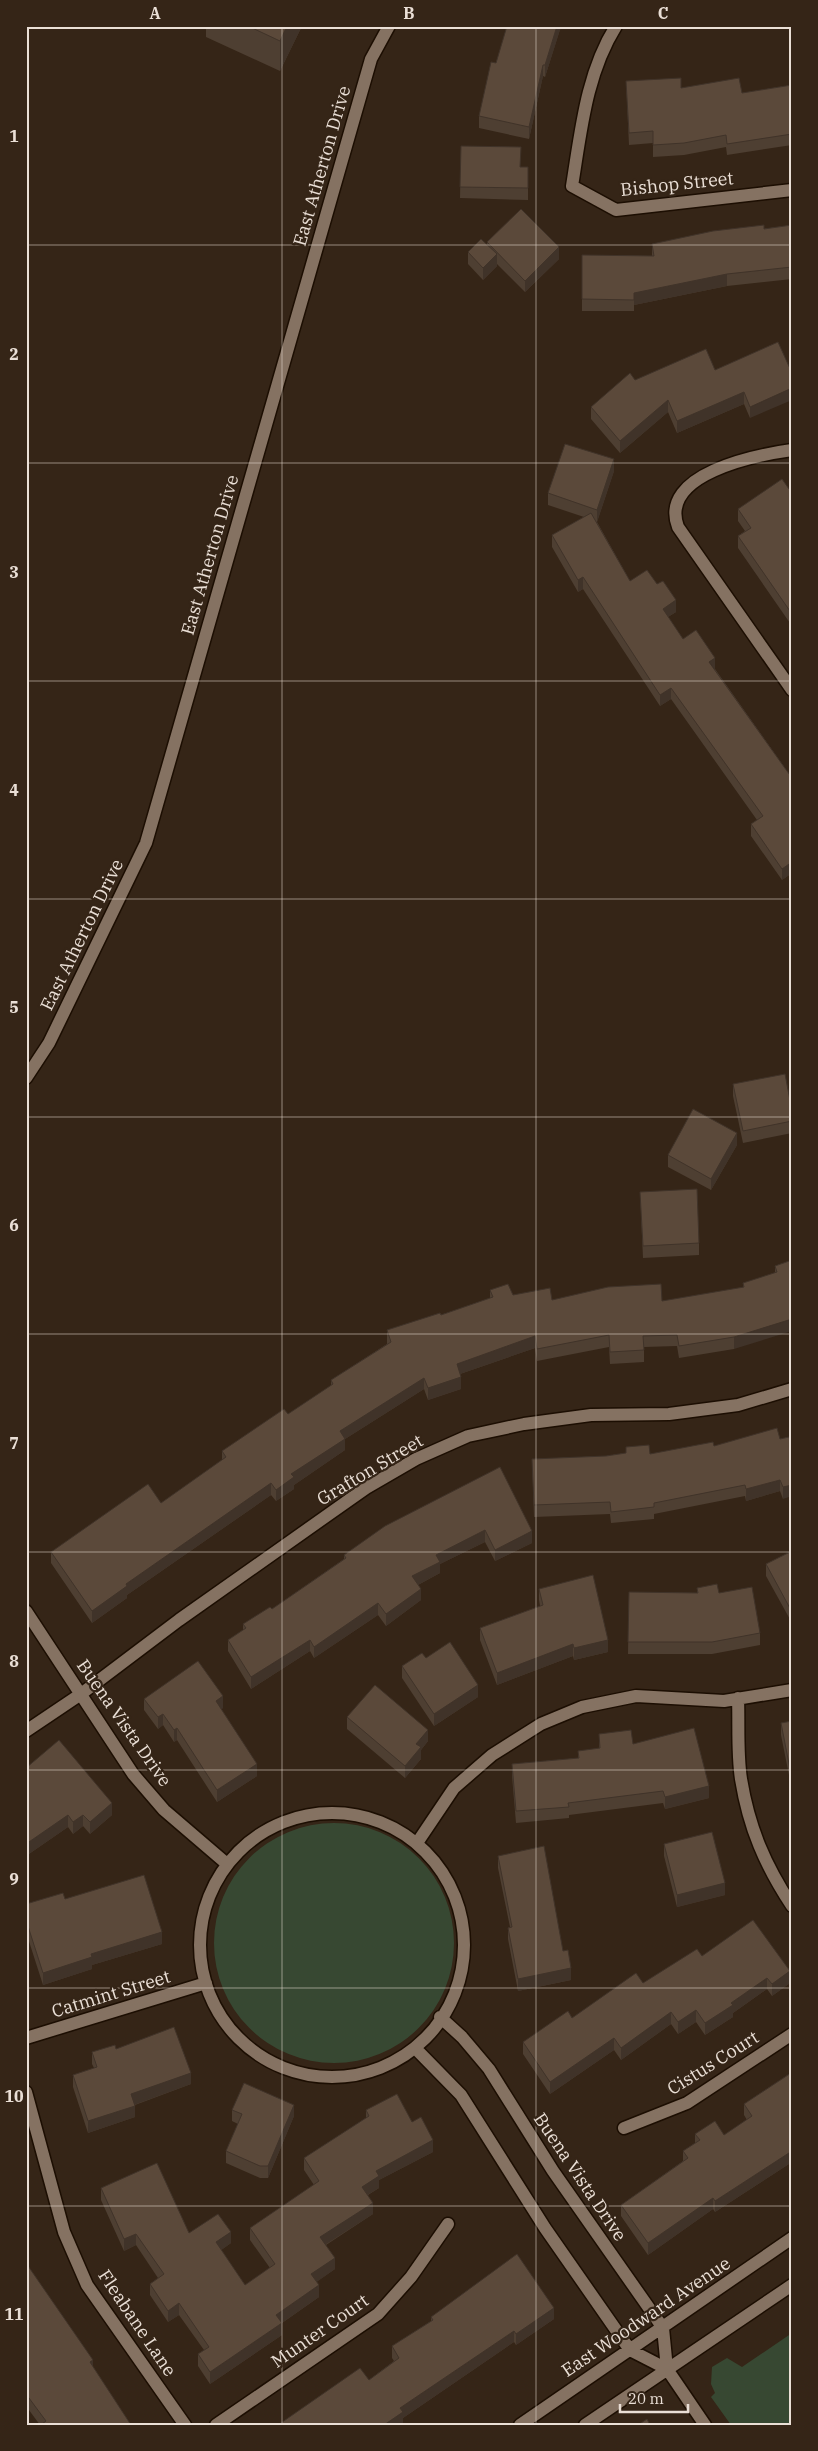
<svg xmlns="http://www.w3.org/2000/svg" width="818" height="2451" font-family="'IBM Plex Serif',serif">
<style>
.green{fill:#374832}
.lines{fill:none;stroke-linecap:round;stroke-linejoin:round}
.minor-casing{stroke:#1c0e02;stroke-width:15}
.minor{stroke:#857262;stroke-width:12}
.wall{fill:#4e3f32}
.shaded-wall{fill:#403329}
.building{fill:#5b493a;stroke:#403329}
.grid{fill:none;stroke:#eadfd6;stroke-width:1;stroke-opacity:0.55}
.labels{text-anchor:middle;stroke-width:4.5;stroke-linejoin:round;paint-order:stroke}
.street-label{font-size:18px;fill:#eadfd6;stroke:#352517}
.neatline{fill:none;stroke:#eadfd6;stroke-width:2}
.grid-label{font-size:16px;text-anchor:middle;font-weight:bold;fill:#eadfd6}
</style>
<rect width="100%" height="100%" fill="#352517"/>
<path class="green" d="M214 1943a120 120 0 1 1 240 0a120 120 0 1 1-240 0Z
M792,2333V2425H731L711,2397L715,2393L711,2384L712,2367L727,2358L742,2367Z"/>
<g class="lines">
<g class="minor-casing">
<path id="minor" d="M616,26C586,74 581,131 572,186L616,210L792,190
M792,450C756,455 658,474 678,527L792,690
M26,1078L49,1043L146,843L371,59L389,26
M26,1611L133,1774L164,1810L227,1864
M738,1698C739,1725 737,1753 741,1779C749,1828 765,1865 792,1906
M26,1731L81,1694L179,1620L366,1488L416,1459L468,1436L524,1424L591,1415L669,1414L738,1405L792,1389
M200 1945a132 132 0 1 1 264 0a132 132 0 1 1-264 0Z
M417,1843L454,1788L492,1755L541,1724L582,1707L636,1696L724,1701L792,1690
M440,2017L462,2037L489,2069L553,2171L663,2328L667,2369L705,2425
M26,2038L206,1983
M415,2048L461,2095L545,2228L630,2350L667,2369
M26,2092L64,2232L87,2285L185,2425
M624,2128L687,2103L792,2034
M216,2425L378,2314L411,2277L448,2224
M520,2425L792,2238
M585,2425L792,2285"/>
</g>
<use href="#minor" class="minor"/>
</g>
<path class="wall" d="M206,26H302L280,71L206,37Z
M561,26L545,77L543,76L529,139L479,128V116L496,63Z
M626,81L681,88L742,93L792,85V145L727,155L726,147L684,155L653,157V143L629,145Z
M461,146L521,167H528V200L460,198Z
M792,225V279L727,286L634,305V311H582V255L652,256V244Z
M487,242L559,259L525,292L497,264V266L483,280L468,264V252L487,245Z
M778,342L750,418L744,404L677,433L668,412L620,453L591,419V407L635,380L715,370Z
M614,471L597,522L630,581L676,612L668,617L683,639L715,669L792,778V873L782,880L751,836V824L757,820L671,699L660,706L583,589L578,592L552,547V535L584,517L548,505V493Z
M792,488V626L738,548V536L745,531L738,521V509L789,489Z
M733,1084L792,1111V1133L743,1143L733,1096Z
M737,1145L711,1190L668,1167V1155Z
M640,1192L699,1243V1255L643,1258Z
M792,1260L734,1349L679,1358L677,1346L644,1347V1362L610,1364L609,1347L537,1361L535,1348L460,1374L461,1389L428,1400L424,1389L345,1439V1450L294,1485V1489L276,1501L271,1495L127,1595V1598L92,1623L51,1563V1552L161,1503L222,1460V1451L288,1414L331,1386V1380L387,1344V1330L441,1315L490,1298V1290L513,1295L552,1300L662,1301L743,1288V1283L775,1273V1266Z
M789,1437L783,1499L780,1491L746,1501L745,1496L654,1514V1519L611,1523L610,1514L534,1517L532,1459L606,1456L626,1453V1447L650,1454L780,1439Z
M500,1467L532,1543L495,1561L485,1542L440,1564V1573L418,1585L421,1600L386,1626L378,1615L314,1658L310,1651L251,1689L228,1651V1640L243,1630V1624L272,1609L344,1559V1555Z
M792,1551V1623L766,1576V1564Z
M697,1588L719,1593L760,1633V1645L712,1654H628L629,1592L697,1593Z
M539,1589L608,1652L574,1660L573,1656L497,1685L480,1640V1628L540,1606L539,1600Z
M426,1658L478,1697L434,1726L402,1678V1666Z
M144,1699L223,1708L221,1709L257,1776L217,1802L177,1740L174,1742L163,1725L158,1729L144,1710Z
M347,1717L428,1741L421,1750V1759L405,1778L347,1729Z
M792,1721V1780H790L781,1735V1723Z
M599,1734L633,1744L709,1798L665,1809L663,1803L569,1815V1818L516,1823L512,1776V1764L578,1758V1751L599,1749Z
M26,1768L112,1815L90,1834L83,1826L73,1834L68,1827L26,1856Z
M664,1844L725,1895L677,1907L664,1856Z
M498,1856L571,1980L518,1991L508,1939V1928L510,1927L498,1868Z
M65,1899L162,1944L92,1965V1969L43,1985L26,1932V1904Z
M702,1956L790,1983L772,1996L767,1989L733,2013V2017L705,2035L696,2022L678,2034L671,2024L621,2060L614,2050L550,2094L523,2054V2042L643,1983Z
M116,2049L191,2084L135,2105V2117L88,2133L73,2087V2075L94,2068L92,2064V2052Z
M792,2070V2162L715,2212L713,2209L648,2255L621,2216V2205L683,2161V2151L695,2143V2134L724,2135L747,2120L744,2115V2104L789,2074V2072Z
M232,2110L294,2116L268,2178H260L226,2163V2151L238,2124L232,2121Z
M366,2110L412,2122L433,2152L379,2180V2188L368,2195L373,2214L326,2245L335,2269L316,2282L319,2297L282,2323V2335L210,2384L198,2366V2354L204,2350L179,2315L168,2322L150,2295V2284L158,2278L136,2245L124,2251L101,2200V2188L189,2233L231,2243L221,2250L245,2285L270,2268L250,2240V2228L314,2185L304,2170V2158L366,2118Z
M26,2263L93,2368L131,2425H40L26,2406Z
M431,2317L554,2319L516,2345L514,2342L403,2418V2423L369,2380L394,2361L392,2358V2346L431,2321Z"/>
<path class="shaded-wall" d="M287,26H302L280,71V41Z
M557,26H561V27L545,77V65Z
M543,65V76L529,139V127Z
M559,247V259L525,292V281Z
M497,254V266L483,280V268Z
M727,274V286L634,305V293Z
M792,388V400L750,418V407Z
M744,392V404L677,433V421Z
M668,400V412L620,453V441Z
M614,459V471L597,522V510Z
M583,577V589L578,592V580Z
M676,600V612L663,620V609Z
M715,658V670L709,662Z
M671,688V699L660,706V695Z
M792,862V873L782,880V869Z
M737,1133V1145L711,1190V1179Z
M792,1319V1331L734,1349V1337Z
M535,1336V1348L457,1375V1364Z
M461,1377V1389L428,1400V1388Z
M424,1378V1389L345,1439V1450L294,1485V1489L276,1501V1490L291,1474L340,1431Z
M780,1480V1491L746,1501V1489Z
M271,1483V1495L127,1595V1598L92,1623V1611L126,1584Z
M792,1485V1496L783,1499V1487Z
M485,1530V1542L440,1564V1573L412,1588V1576L436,1555Z
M532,1531V1543L495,1561V1550Z
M421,1589V1600L386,1626V1614Z
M378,1603V1615L314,1658V1647Z
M310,1640V1651L251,1689V1677Z
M608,1640V1652L574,1660V1648Z
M573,1644V1656L497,1685V1673Z
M478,1685V1697L434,1726V1714Z
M223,1696V1708L216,1713V1701Z
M163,1714V1725L158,1729V1717Z
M177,1728V1740L174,1742V1730Z
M428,1730V1741L421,1750V1759L405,1778V1766L416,1744Z
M257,1764V1776L217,1802V1790Z
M792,1768V1780H790V1769Z
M709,1786V1798L665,1809V1797Z
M112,1803V1815L90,1834V1822Z
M68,1815V1827L26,1856V1844Z
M83,1815V1826L73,1834V1822Z
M725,1883V1895L677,1907V1895Z
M162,1932V1944L92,1965V1969L43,1985V1973L91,1954Z
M571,1968V1980L518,1991V1979Z
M790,1971V1983L772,1996V1984Z
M767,1978V1989L733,2013V2017L705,2035V2023L731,2003Z
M696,2010V2022L678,2034V2022Z
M671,2012V2024L621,2060V2048Z
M614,2038V2050L550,2094V2082Z
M191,2073V2084L131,2106V2094Z
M294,2105V2116L268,2178V2166Z
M135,2106V2117L88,2133V2121Z
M433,2140V2152L379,2180V2188L362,2198V2187L376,2171Z
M792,2151V2162L715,2212V2201Z
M713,2198V2209L648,2255V2243Z
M373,2203V2214L320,2248V2237Z
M231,2232V2243L216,2254V2242Z
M136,2234V2245L124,2251V2239Z
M335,2258V2269L311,2286V2274Z
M319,2285V2297L276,2327V2315Z
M179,2303V2315L168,2322V2311Z
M554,2308V2319L516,2345V2334Z
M282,2323V2335L210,2384V2372Z
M514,2331V2342L403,2418V2423L401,2425H384L400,2408Z
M93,2360V2372L90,2362Z"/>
<path class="building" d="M248,26H287L280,41Z
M507,26H557L545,65H543L529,127L479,116L491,62L496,63Z
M681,78V88L739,78L742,93L792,85V134L727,144L726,135L684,143L653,145V131L629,133L626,81Z
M461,146L521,147L520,167H528V188L460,187Z
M521,209L559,247L525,281L487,242Z
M764,225V229L792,225V267L727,274L634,293V300L582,299V255L654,256L652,244L713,231Z
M481,239L497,254L483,268L468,252Z
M778,342L792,373V388L750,407L744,392L677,421L668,400L620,441L591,407L630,373L635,380L706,349L715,370Z
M565,444L614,459L597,510L548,493Z
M782,479L789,489L792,488V614L738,536L751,528L738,509Z
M591,513L630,581L647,570L657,584L663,581L676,600L663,609L683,639L696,630L715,658L709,662L792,778V862L782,869L751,824L763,816L671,688L660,695L583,577L578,580L552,535Z
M785,1074L792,1111V1121L743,1131L733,1084Z
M693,1109L737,1133L711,1179L668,1155Z
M697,1189L699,1243L643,1246L640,1192Z
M792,1260V1319L734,1337L679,1346L677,1335L643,1336L644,1350L610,1352L609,1335L537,1349L535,1336L457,1364L461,1377L428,1388L424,1378L340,1431L345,1439L291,1474L294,1477L276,1490L271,1483L126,1584L127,1586L92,1611L51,1552L148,1484L161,1503L226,1457L222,1451L284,1409L288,1414L333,1384L331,1380L391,1342L387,1330L440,1313L441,1315L493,1297L490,1290L508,1284L513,1295L550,1288L552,1300L608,1287L661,1284L662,1301L744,1287L743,1283L777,1272L775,1266Z
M777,1428L780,1439L789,1437L792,1448V1485L783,1487L780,1480L746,1489L745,1485L654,1503V1507L611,1512L610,1502L534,1505L532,1459L606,1456L626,1453V1447L649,1445L650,1454L713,1442L714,1446Z
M500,1467L532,1531L495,1550L485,1530L436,1555L440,1562L412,1576L421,1589L386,1614L378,1603L314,1647L310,1640L251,1677L228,1640L246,1628L243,1624L270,1607L272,1609L346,1558L344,1555L385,1526Z
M792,1551V1612L766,1564Z
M593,1575L608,1640L574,1648L573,1644L497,1673L480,1628L543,1605L539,1589Z
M717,1584L719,1593L752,1587L760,1633L712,1642H628L629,1592L698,1593L697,1588Z
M450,1642L478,1685L434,1714L402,1666L422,1653L426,1658Z
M198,1661L223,1696L216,1701L257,1764L217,1790L177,1728L174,1730L163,1714L158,1717L144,1699Z
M375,1685L428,1730L416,1744L421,1747L405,1766L347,1717Z
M792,1721V1768L790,1769L781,1723Z
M694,1728L709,1786L665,1797L663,1791L568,1803L569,1807L516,1811L512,1764L579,1758L578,1751L600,1748L599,1734L631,1730L633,1744Z
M59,1740L112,1803L90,1822L83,1815L73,1822L68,1815L26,1844V1768Z
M712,1832L725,1883L677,1895L664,1844Z
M544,1846L563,1951L568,1950L571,1968L518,1979L508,1928L512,1927L498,1856Z
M144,1875L162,1932L91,1954L92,1957L43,1973L26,1920V1904L63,1893L65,1899Z
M753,1920L790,1971L772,1984L767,1978L731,2003L733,2005L705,2023L696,2010L678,2022L671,2012L621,2048L614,2038L550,2082L523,2042L568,2011L572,2018L636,1973L643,1983L697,1949L702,1956Z
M174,2027L191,2073L131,2094L135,2106L88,2121L73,2075L97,2067L92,2052L115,2045L116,2049Z
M792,2070V2151L715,2201L713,2198L648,2243L621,2205L688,2158L683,2151L700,2140L695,2134L715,2121L724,2135L752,2116L744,2104L791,2073L789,2072Z
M244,2083L294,2105L268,2166H260L226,2151L242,2114L232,2110Z
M397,2094L412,2122L421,2117L433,2140L376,2171L379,2176L362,2187L373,2203L320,2237L335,2258L311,2274L319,2285L276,2315L282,2323L210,2372L198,2354L209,2347L179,2303L168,2311L150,2284L164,2274L136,2234L124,2239L101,2188L157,2163L189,2233L218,2214L231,2232L216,2242L245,2285L275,2264L250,2228L319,2181L304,2158L369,2116L366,2110Z
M517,2254L554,2308L516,2334L514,2331L400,2408L403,2412L384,2425H278L360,2368L369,2380L399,2358L392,2346L433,2320L431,2317Z
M26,2263L93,2360L90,2362L131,2425H43L42,2424L46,2421L26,2394Z
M647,2419L650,2425H638Z"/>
<path class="grid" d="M282,26V2425M536,26V2425M26,245H792M26,463H792M26,681H792M26,899H792M26,1117H792M26,1334H792M26,1552H792M26,1770H792M26,1988H792M26,2206H792"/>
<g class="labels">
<g class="street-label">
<text transform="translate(322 166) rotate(-74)" y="6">East Atherton Drive</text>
<text transform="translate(677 184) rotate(-6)" y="6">Bishop Street</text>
<text transform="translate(210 555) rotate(-74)" y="6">East Atherton Drive</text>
<text transform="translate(82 935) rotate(-64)" y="6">East Atherton Drive</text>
<text transform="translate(370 1470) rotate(-31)" y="6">Grafton Street</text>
<text transform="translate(124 1723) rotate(55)" y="6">Buena Vista Drive</text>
<text transform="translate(111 1994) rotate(-17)" y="6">Catmint Street</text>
<text transform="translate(713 2063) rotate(-32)" y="6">Cistus Court</text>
<text transform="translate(580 2177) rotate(56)" y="6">Buena Vista Drive</text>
<text transform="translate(646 2317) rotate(-34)" y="6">East Woodward Avenue</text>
<text transform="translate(137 2323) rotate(56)" y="6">Fleabane Lane</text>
<text transform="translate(320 2331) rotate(-35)" y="6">Munter Court</text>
</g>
</g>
<rect width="818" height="2451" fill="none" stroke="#352517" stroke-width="55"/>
<path d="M620 2404v8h68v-8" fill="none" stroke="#eadfd6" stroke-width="2.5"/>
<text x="628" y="2404" font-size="15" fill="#eadfd6" stroke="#352517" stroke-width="4" paint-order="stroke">20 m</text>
<rect x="28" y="28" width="762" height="2396" class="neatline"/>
<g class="grid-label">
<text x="155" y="19">A</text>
<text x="409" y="19">B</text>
<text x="663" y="19">C</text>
<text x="14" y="142">1</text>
<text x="14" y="360">2</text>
<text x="14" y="578">3</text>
<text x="14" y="796">4</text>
<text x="14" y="1013">5</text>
<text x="14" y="1231">6</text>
<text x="14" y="1449">7</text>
<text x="14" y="1667">8</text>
<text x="14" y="1885">9</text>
<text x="14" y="2102">10</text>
<text x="14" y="2320">11</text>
</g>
</svg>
